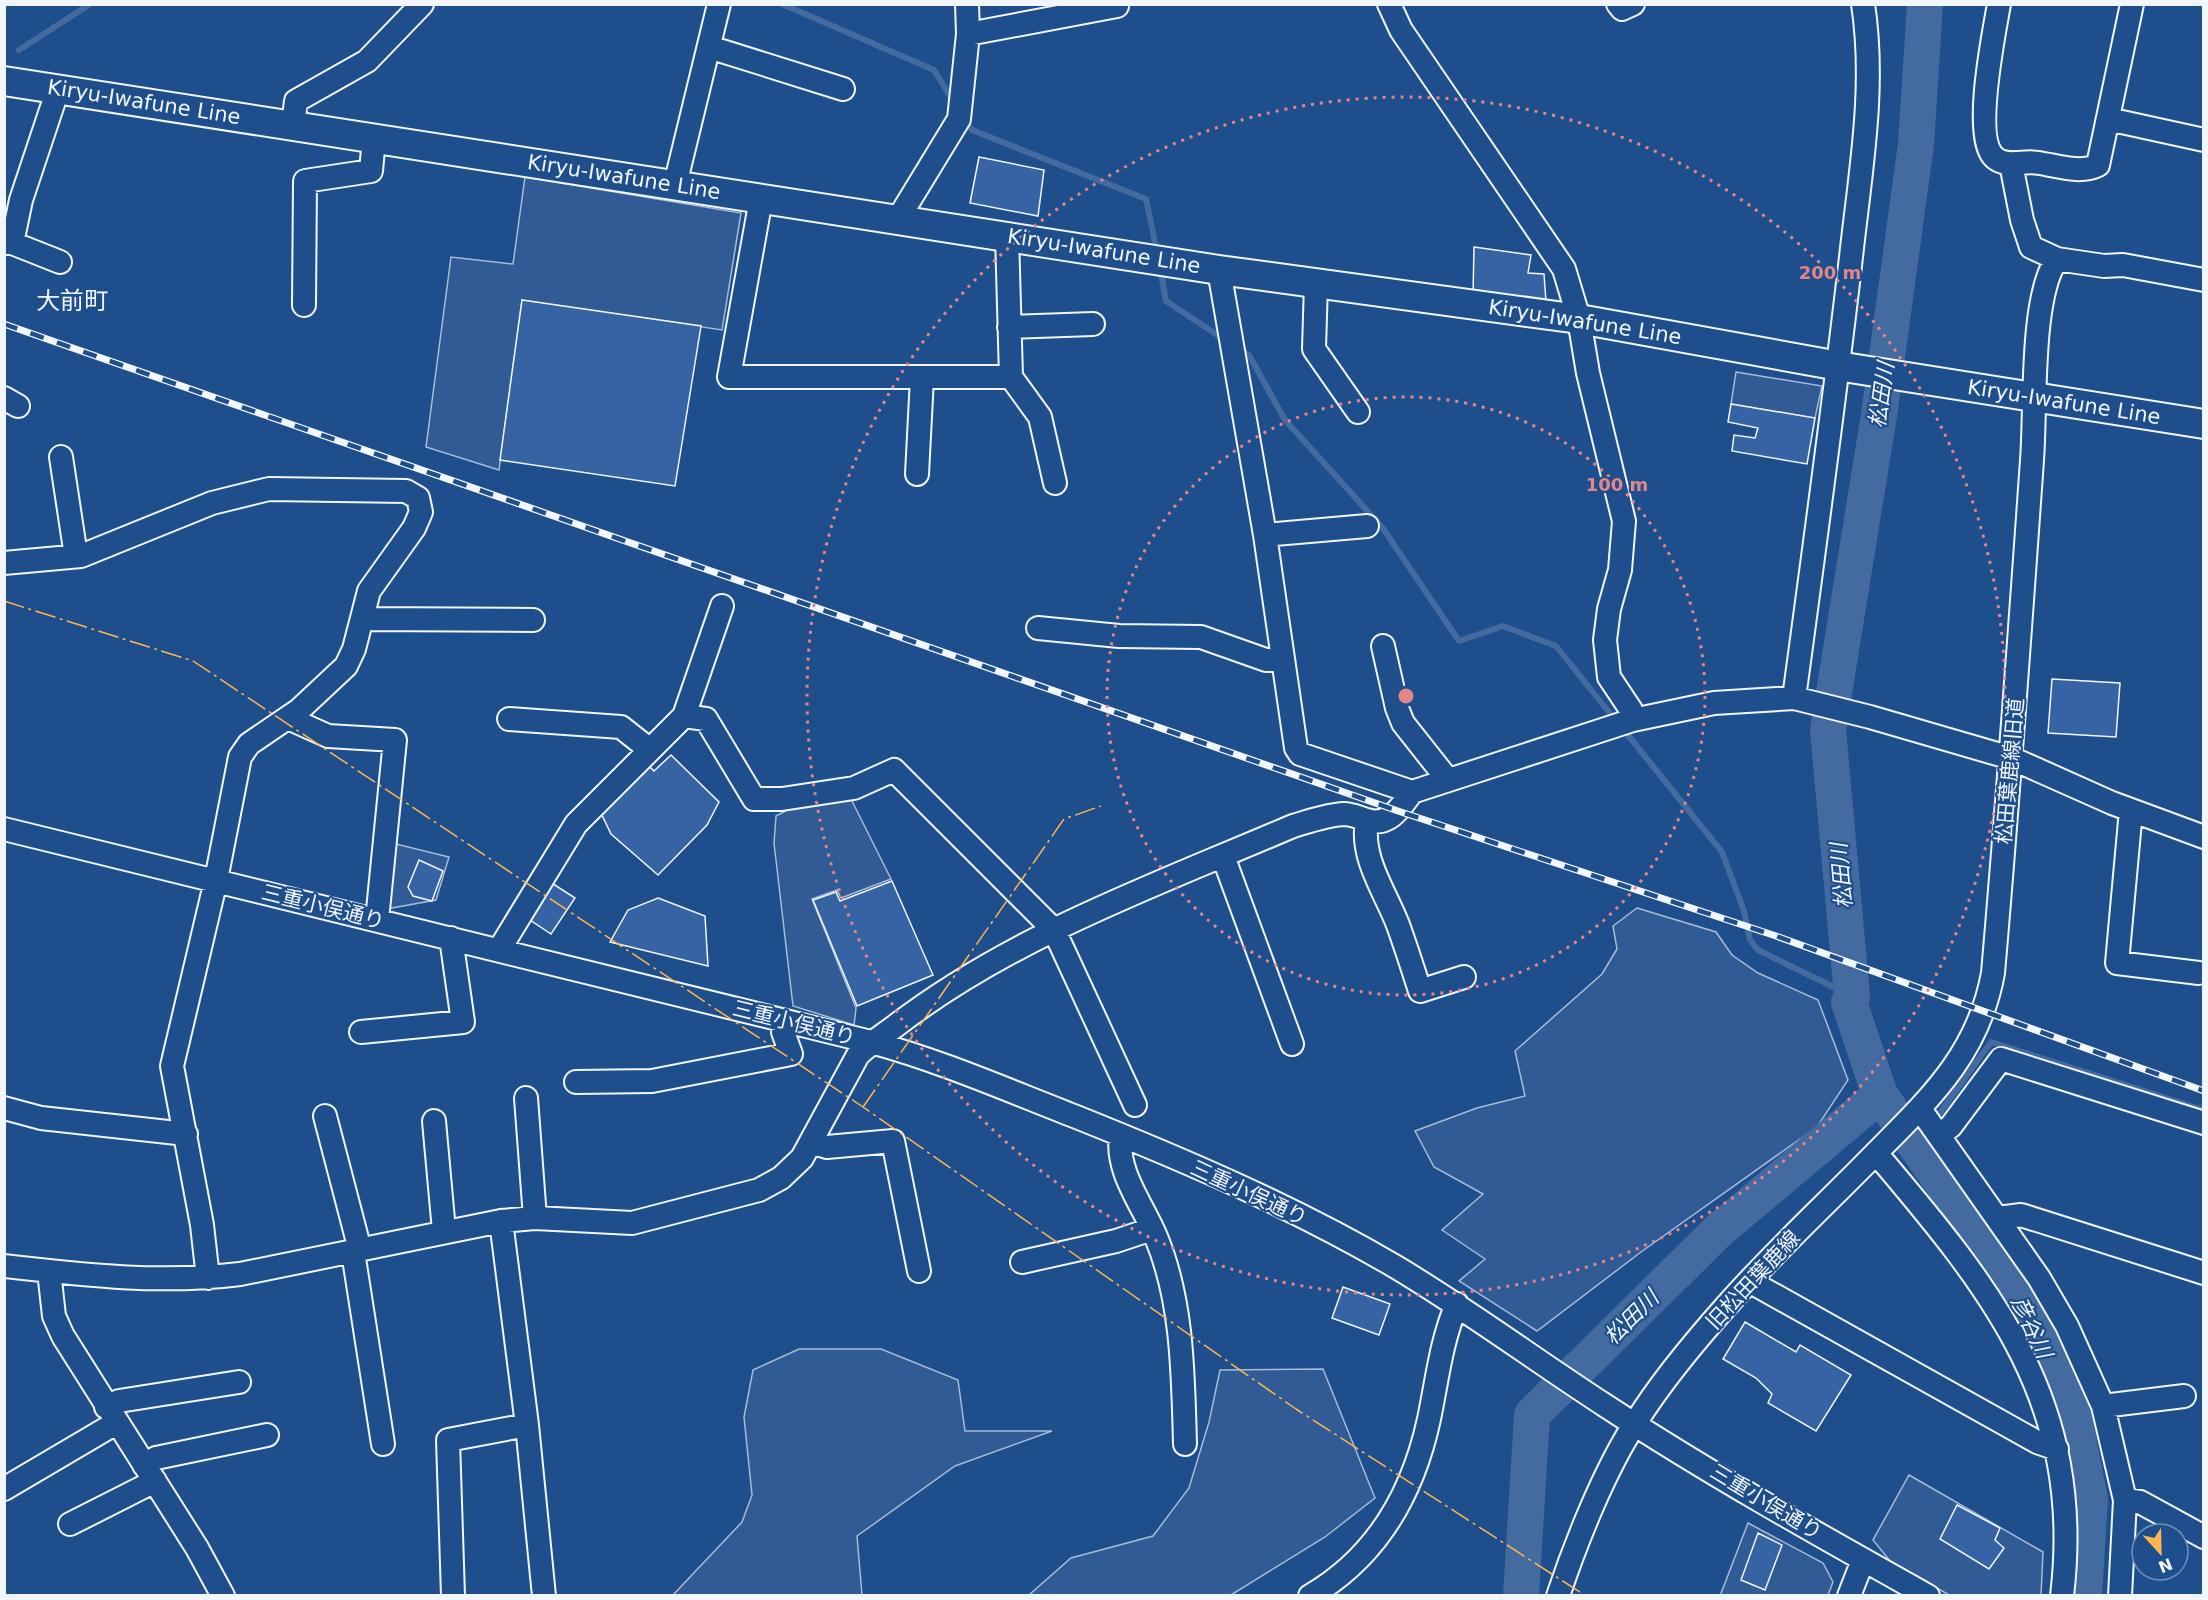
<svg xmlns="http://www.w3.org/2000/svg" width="2208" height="1600" font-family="'DejaVu Sans','Noto Sans JP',sans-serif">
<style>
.built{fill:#305b95;stroke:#a8bbd7;stroke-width:1.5}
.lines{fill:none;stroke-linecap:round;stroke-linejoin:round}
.stream{stroke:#446ba0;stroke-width:6}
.river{stroke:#446ba0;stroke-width:36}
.building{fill:#3563a3;stroke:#f2f6ff;stroke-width:1.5}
.minor-casing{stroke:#f2f6ff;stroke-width:26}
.major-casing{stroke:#f2f6ff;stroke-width:32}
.minor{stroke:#1f4e8c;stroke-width:22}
.major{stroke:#1f4e8c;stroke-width:28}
.rail-casing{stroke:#f2f6ff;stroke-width:7}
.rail{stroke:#1f4e8c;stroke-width:4.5;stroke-dasharray:14;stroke-linecap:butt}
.power{stroke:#ffb74d;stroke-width:1.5;stroke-dasharray:21 4.5 3 4.5;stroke-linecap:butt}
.ring{fill:none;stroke:#e38589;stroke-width:3;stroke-dasharray:3 6}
.labels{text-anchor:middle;stroke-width:4.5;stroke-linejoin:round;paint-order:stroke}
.street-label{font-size:21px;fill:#f2f6ff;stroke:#1f4e8c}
.water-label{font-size:22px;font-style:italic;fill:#f2f6ff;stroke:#1f4e8c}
.quarter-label{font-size:24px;fill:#f2f6ff;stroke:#1f4e8c}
.centre{fill:#e38589;stroke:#1f4e8c;stroke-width:3}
.ring-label{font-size:18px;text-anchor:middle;font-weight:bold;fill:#e38589;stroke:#1f4e8c;stroke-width:4.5;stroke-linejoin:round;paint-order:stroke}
</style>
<rect width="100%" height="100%" fill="#1f4e8c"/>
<path class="built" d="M525,177L741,213L722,330L522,300L499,470L426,447L451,257L513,264Z
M1736,372L1822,386L1815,418L1731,404Z
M850,797L891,879L841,898L837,890L812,899L856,1008L854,1025L793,1006L774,843L776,816L789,809Z
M396,844L449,857L436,900L386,909Z
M1637,908L1716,932L1732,955L1758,973L1818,1000L1848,1080L1817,1127L1641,1252L1537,1331L1459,1281L1485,1259L1442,1230L1483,1194L1434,1167L1415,1131L1477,1108L1525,1096L1515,1051L1602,974L1617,949L1613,926Z
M799,1349H881L958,1380L965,1431H1052L955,1466L857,1536L862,1595H673L742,1522L752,1495L744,1417L753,1370Z
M1323,1369L1375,1498L1325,1537L1231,1595H1029L1071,1558L1153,1536L1189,1488L1209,1422L1220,1370Z
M1909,1475L2043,1552L2041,1595H1949L1890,1561L1873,1540Z
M1748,1523L1823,1563L1833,1582L1828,1595L1720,1596Z"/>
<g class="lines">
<path class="stream" d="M782,4L934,70L953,101
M19,50L90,4
M965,120L972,130L1146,199L1157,252
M1160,268L1166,301L1225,340
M1238,348L1249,355L1285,420L1382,527L1459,641L1503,626L1556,646L1616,721
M1623,729L1722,852L1744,911L1750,940L1758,950L1852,996
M1934,1121L1991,1042L2204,1110
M1911,1142L1927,1128"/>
<path class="river" d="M1880,1095L2010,1279L2041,1340L2074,1418L2090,1500L2084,1596
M1521,1596L1532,1415L1717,1232L1880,1095L1849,1002L1852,996L1828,730L1879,415L1916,144L1925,4"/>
</g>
<path class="building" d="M979,157L1044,170L1038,216L970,203Z
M1474,247L1531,255L1528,273L1544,274L1546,302L1473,295Z
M522,300L701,326L675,486L500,460Z
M1731,404L1815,418L1807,464L1732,451L1734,435L1755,438L1758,428L1728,422Z
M2052,679L2120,683L2116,737L2048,733Z
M671,755L719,802L707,825L658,875L611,834L600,811L649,766L654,771Z
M419,860L443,871L432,901L413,896L408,887Z
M547,880L575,898L551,934L524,916Z
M892,881L933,975L857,1006L813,900L836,892L840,901Z
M658,898L705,916L708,966L610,942L628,910Z
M1343,1287L1390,1304L1379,1335L1332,1318Z
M1745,1322L1796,1352L1800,1345L1851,1375L1816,1431L1768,1403L1772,1394L1756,1378L1723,1359Z
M1957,1505L2000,1528L1995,1540L2004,1548L1989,1569L1940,1539Z
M1758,1533L1782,1545L1765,1590L1741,1580Z"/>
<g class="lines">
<g class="minor-casing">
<path id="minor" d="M1389,4L1401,30L1564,269L1579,319L1588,373L1624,521L1620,570L1609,609L1605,640L1609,677L1631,710L1633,720
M1618,4L1622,9L1633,4
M1999,4C1994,33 1972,139 1995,158C2007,168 2024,160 2039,163C2058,166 2081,174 2098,165L2132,4
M968,34L1117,6
M709,47L843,89
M2108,119L2204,140
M293,125L296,101L367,61L422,4
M2011,164L2022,220L2031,247L2057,259
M675,185L719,4
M761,199L729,377H1011L1007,235
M898,219L959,119L968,34L967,4
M4,243H12L21,200L58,89
M12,243L60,262
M1219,270L1265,535L1296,748L1300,754L1412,792L1633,720L1714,703L1794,698L1870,717L2011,758L2112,803L2204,837
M1316,283L1314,349L1358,412
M304,305L305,181L371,171L374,138
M1009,327L1093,324
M1011,377L1040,417L1055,483
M4,398L18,406
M61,457L76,556
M917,474L922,378
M1265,535L1367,526
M4,563L81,556L212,503L269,489L406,491L418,498L421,512L414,528L369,591L354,649L346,666L299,710L249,744L240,757L216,880L172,1066L202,1225L208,1278
M363,619L533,620
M1038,628L1119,636L1201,637L1266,660H1282
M1383,646L1397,708L1403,723L1448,780
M1794,698C1814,551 1834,405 1851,257C1860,174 1876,88 1863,4
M684,716L706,719L754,799H782L854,788L894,770L1054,930L1135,1105
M288,718L328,736L395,740L377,920
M509,719L621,727L650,750
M2131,810L2117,963L2199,973
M1367,820C1360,858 1385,891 1398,925C1406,947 1413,969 1420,991L1464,977
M4,829L871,1042C941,1061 1007,1090 1074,1116C1184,1160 1294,1207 1396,1267C1468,1310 1535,1360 1606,1406C1710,1474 1819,1535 1928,1596
M1223,856L1292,1044
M499,950L576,824L684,716L722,606
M361,1032L463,1022L451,938
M576,1082L652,1081L791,1054L783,1032L785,1021
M526,1098L535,1218
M4,1108L41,1118L186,1134
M1920,1109L2039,1278L2067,1326L2103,1406L2125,1500L2120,1596
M325,1116L360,1250
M434,1121L444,1231
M1121,1135C1115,1171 1143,1205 1156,1237C1183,1302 1183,1375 1185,1444
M1940,1135L1951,1126L2001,1059L2204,1123
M811,1142L827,1147L893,1141L919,1271
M1876,1153C1993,1291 2085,1403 2062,1596
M1998,1218L2021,1215L2204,1273
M501,1221L527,1425L544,1596
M353,1252L383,1444
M1022,1262L1116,1241L1152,1229
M4,1266C83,1275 161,1284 240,1274L501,1221L535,1218L632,1223L759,1190L781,1178L802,1158L858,1055C870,1043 884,1035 898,1024C1015,935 1158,884 1293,826C1310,821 1326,815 1344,814C1352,814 1360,818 1367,820C1389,827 1400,808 1412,792
M49,1271L54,1316L63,1336L197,1548L223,1596
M1749,1281L2037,1442L2057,1449
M2103,1406L2184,1396
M106,1407L119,1401L239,1382
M144,1465L156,1458L267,1435
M4,1489L116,1423
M2125,1500L2140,1502L2204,1537
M70,1524L155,1481
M453,1596L448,1440L527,1425
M1310,1596C1377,1557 1413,1493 1429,1419C1437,1381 1441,1341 1457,1304
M1558,1596C1576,1542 1605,1469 1636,1422C1662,1380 1695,1341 1728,1304C1773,1253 1823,1207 1871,1158C1927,1101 1978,1056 1993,973C2008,802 2020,631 2032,460C2036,410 2030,297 2057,259L2104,266L2123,265L2204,280
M1849,1596L1863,1560"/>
</g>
<g class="major-casing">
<path id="major" d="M4,81L1219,270L1579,319L1850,368L2204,424"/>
</g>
<use href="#minor" class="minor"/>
<use href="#major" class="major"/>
<g class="rail-casing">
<path id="rail" d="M4,324L1398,811L1776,936L2204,1091"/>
</g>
<use href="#rail" class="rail"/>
<path class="power" d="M4,601L193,661L863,1107L1296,1409L1586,1596
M863,1107L1064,819L1101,806"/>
</g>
<g class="ring">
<circle cx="1406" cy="696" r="299"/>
<circle cx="1406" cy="696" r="599"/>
</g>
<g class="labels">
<g class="street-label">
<text transform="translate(144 102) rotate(9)" y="7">Kiryu-Iwafune Line</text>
<text transform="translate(624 177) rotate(9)" y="7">Kiryu-Iwafune Line</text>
<text transform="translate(1104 251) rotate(9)" y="7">Kiryu-Iwafune Line</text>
<text transform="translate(1585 322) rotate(9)" y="7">Kiryu-Iwafune Line</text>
<text transform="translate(2064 402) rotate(9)" y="7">Kiryu-Iwafune Line</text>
<text transform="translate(2010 771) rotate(-85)" y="7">松田葉鹿線旧道</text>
<text transform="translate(323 907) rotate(14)" y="7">三重小俣通り</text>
<text transform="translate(794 1023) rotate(14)" y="7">三重小俣通り</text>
<text transform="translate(1249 1193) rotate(25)" y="7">三重小俣通り</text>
<text transform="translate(1753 1280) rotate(-47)" y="7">旧松田葉鹿線</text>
<text transform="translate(1766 1502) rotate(31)" y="7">三重小俣通り</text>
</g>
<g class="water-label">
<text transform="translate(1881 395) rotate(-82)" y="8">松田川</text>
<text transform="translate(1841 876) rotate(-95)" y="8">松田川</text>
<text transform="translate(1631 1317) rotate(-45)" y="8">松田川</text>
<text transform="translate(2032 1327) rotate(65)" y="8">彦谷川</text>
</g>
<g class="quarter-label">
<text x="72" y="309">大前町</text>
</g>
</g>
<circle cx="1406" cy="696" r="9" class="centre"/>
<g class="ring-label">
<text x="1830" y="279">200 m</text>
<text x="1617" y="491">100 m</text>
</g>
<rect width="2208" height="1600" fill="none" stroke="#f2f6ff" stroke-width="12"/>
<g transform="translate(2160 1552) rotate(158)"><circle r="28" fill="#1f4e8c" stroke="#7391ba" stroke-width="1.5"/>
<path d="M0-4.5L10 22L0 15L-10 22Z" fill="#ffb74d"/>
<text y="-9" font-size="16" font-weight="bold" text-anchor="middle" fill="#f2f6ff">N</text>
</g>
</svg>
